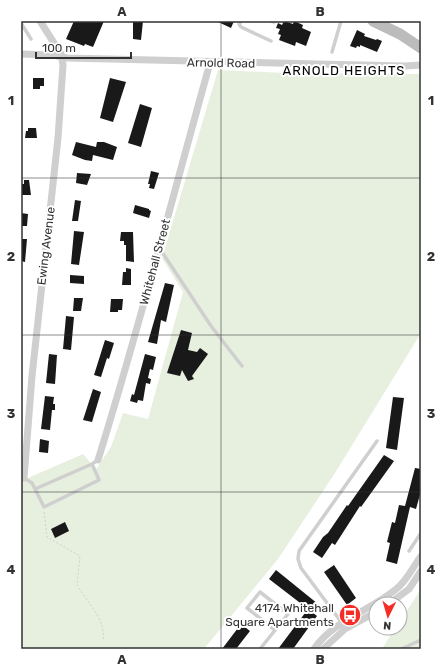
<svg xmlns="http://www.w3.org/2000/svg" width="442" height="670" font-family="Rubik,sans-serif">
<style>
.green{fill:#e7f0df}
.building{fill:#191919}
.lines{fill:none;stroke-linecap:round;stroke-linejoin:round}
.path{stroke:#cfcfcf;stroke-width:1;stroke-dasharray:2 2;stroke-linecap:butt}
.lane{stroke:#cfcfcf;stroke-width:3.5}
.street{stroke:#cfcfcf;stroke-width:7}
.secondary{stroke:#bcbcbc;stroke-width:11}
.grid{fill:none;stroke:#323232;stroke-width:1;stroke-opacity:0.55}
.labels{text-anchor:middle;stroke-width:4;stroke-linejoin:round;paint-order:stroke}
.street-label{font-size:12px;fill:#323232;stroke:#fff}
.poi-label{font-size:12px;fill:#323232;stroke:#fff;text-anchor:end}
.neighbourhood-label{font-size:13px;letter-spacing:1px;fill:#000;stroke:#fff}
.neatline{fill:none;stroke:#323232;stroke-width:1.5}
.grid-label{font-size:13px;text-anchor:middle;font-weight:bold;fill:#323232}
</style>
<rect width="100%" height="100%" fill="#fff"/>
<path class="green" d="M218,70L285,73L421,74V333L335,473L278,559L204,649H21V481L83,454L96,469L111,447L123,413L148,419L183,292L162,258Z
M421,589V649H382L395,628H400V621Z"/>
<path class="building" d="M74,21H104L93,47L85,44L84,46L66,39Z
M133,21H143L141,40L133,39Z
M216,21H234L231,28Z
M284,21L293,24L294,21L303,25L302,28L311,32L306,46L296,42L295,46L279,40L281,35L278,34L280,29L276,28L278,23L282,25Z
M357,30L365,34L364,36L376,40L377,39L382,41L377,52L360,45V47L357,46L356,48L350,46Z
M33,78H44V86H40V89H33Z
M110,78L126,82L113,122L100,118Z
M140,104L152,108L141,147L128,143Z
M28,128H36L37,138H25L26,131H28Z
M76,142L96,147L97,142H104L117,147L113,160L93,155L92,161L85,160L72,155Z
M151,171L159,173L154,189L149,188L150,184H148Z
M77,173L91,174L87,185L76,183Z
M24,180H29L31,195H21V184H24Z
M75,200L81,201L78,221H72Z
M135,205L149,209V210L151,211L149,218L133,213Z
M21,213L28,214L27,226H21Z
M74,231L84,232L79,265L71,264Z
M121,232H133L134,262L126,261V245H124V241H120Z
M21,239H27L25,262L21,261Z
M126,268L131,269V285H122L123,272H126Z
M70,275L84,276V284L70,283Z
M165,283L174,285L166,322L161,320L157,344L148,342Z
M74,298H83L81,311H73Z
M111,299H123L122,310H118V312H110Z
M66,316L74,317L71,350L63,349Z
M181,330L192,333L188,350L197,352L200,348L208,354L192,376L194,379L188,381L182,370L180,376L167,373Z
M105,340L114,343L109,359L107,358L101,377L94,375Z
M49,354L57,355L55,384L46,383Z
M145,354L156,357L153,370L150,369L148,378L151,379L150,384L146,383L143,401L138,400L137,403L130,401L132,394L134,395Z
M93,389L101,392L92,422L83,420Z
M45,396L54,397L53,404H55V410H52L50,430L41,429Z
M393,397L404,398L397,450L386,448Z
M40,439L49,441L48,453L39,452Z
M384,455L394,461L361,507L360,506L335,545L332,543L322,558L313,552L323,537L328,533L347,505L348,506Z
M415,468L421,469V491L416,509L410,507L397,564L386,561L390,543L387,542L392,522L395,523L399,505L405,506Z
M65,522L69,531L55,538L51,529Z
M334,565L356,598L347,605L324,572Z
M276,570L318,604L312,612L317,616L293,649H278L308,609L269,579Z
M241,624L250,631L236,649H222Z"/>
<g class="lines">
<path class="path" d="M44,512L47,537L80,556L77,585C88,604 106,618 103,641"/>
<path class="lane" d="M241,21L239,24L241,27L271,41
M271,21L274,22
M21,23L31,39
M332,52L341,21
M160,249L211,326L242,366
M24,478L32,483L44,507L99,480L92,464L98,460
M35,489L92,464
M409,551L421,533
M342,623L301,568L298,559L299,551L377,441
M260,649L288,614L260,592L247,608L275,630
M401,649L421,640"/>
<path class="street" d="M21,54L53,55L67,58L405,66L421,65
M98,460C139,329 173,195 210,63
M24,478L32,376L58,138L63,65L61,54L40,21
M389,604L409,589L421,571
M314,649C334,620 368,612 395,590C406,582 413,567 421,556
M323,649L345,629L376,612"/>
<path class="secondary" d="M373,21L400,34L421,48"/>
</g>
<path class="grid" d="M221,21V649M21,178H421M21,335H421M21,492H421"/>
<defs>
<g id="bus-disc" transform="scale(1.15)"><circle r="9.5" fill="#f62c27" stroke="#fff"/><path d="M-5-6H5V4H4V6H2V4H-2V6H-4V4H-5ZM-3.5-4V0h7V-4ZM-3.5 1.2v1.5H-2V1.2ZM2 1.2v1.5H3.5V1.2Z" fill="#fff"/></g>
</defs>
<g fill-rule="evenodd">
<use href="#bus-disc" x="350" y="615"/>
</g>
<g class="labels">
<g class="street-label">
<text transform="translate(221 63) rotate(1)" y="4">Arnold Road</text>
<text transform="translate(46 246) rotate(-83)" y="4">Ewing Avenue</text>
<text transform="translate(155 262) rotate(-75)" y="4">Whitehall Street</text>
</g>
<g class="poi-label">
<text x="334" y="612">4174 Whitehall<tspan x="334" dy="14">Square Apartments</tspan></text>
</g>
<g class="neighbourhood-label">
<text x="344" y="75">ARNOLD HEIGHTS</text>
</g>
</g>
<rect width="442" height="670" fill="none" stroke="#ffffff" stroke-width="44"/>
<g transform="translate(388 616) rotate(185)"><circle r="19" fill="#ffffff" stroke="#adadad"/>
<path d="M0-3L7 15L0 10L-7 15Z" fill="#f62c27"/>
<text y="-6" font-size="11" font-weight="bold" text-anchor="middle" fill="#323232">N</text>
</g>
<path d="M36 52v6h95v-6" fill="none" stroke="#323232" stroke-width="2"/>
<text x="42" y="52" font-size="12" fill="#323232" stroke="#ffffff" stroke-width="3" paint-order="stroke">100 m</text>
<rect x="22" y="22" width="398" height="626" class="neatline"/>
<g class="grid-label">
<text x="122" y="16">A</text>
<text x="320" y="16">B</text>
<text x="11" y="105">1</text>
<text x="431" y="105">1</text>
<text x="11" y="261">2</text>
<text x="431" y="261">2</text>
<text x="11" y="418">3</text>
<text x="431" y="418">3</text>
<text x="11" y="574">4</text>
<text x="431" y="574">4</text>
<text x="122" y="664">A</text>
<text x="320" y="664">B</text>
</g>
</svg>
